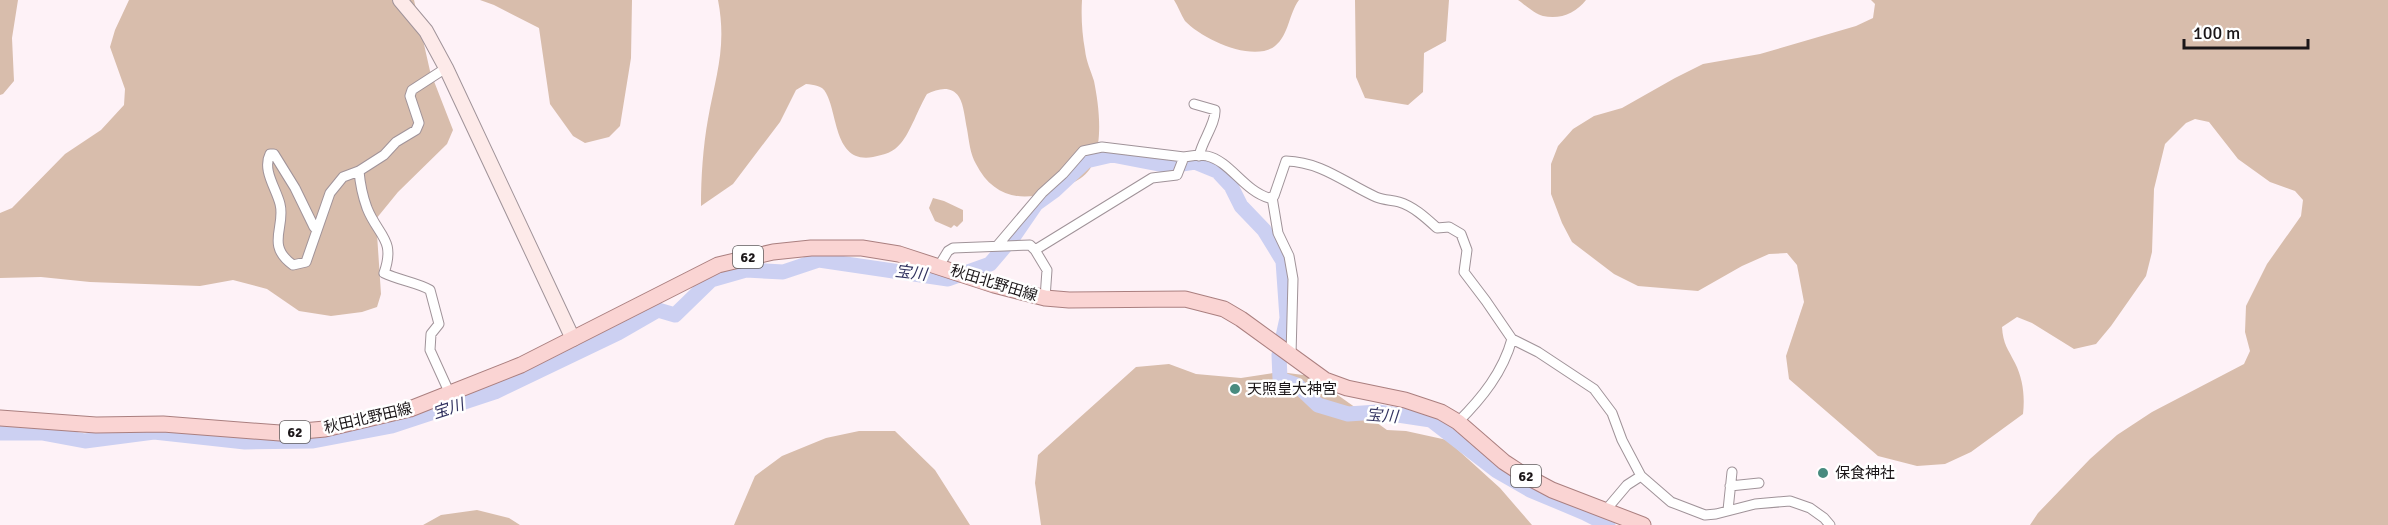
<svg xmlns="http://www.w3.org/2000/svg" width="2388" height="525" font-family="Signika,'Noto Sans JP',sans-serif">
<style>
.green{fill:#d8bdac}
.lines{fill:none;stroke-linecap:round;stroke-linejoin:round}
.river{stroke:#ccd0f2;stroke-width:15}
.street-casing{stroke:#a09399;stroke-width:11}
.secondary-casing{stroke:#a09399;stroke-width:16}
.primary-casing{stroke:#aa7f7f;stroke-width:17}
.street{stroke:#fff;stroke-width:9}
.secondary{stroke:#fdeae9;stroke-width:14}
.primary{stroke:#fad4d3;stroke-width:15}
.poi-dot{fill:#488b7f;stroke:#fff;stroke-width:2}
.labels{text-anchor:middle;stroke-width:5;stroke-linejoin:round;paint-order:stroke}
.shield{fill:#fff;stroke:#5f5c5d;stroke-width:1.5}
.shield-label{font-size:14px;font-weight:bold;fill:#1b1618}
.street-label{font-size:15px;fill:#1b1618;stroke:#fff}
.poi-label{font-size:15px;fill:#1b1618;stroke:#fff;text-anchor:start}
.water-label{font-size:16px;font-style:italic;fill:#333461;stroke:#fff}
</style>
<rect width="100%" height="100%" fill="#fef2f7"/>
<path class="green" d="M0,0H18L12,38L14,81L3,94L0,95Z
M129,0H414L430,71L453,130L447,144L398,192L376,219L381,294L377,307L362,312L331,316L299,311L267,289L233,280L200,286L90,282L41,277L0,278V213L12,208L65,154L101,130L124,105L125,89L110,47L115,30Z
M480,0H632L631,58L620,126L609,137L585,143L573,136L550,104L539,28L494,5Z
M718,0H1082C1081,16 1082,34 1085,50C1086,61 1091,71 1094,81C1099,106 1103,139 1093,163C1086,181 1065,186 1049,192C1018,203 991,194 976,164C970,154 969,140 967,129C965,120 964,105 959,97C951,85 938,89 927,94C919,107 910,133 901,143C893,153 885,154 873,157C834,164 838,114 826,93C822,85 814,85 806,84L796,90L780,122L733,184L701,206C701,177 703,147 708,119C716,74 727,47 718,0Z
M1174,0H1299C1289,13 1289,35 1275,46C1253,63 1202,39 1185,21C1181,15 1178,6 1174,0Z
M1355,0H1449L1446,41L1424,53L1423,92L1408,105L1365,98L1356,77Z
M1518,0H1586C1576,13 1560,20 1543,16C1535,14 1525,5 1518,0Z
M1871,0H2388V525H2030L2038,513L2090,459L2117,435L2152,412L2244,364L2250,351L2245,332L2246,306L2267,264L2301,216L2303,200L2295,191L2270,182L2238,159L2209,122L2195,119L2186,123L2165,144L2154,189L2152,252L2146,276L2111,326L2096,344L2074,349L2032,323L2017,317L2002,327C2003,344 2008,349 2015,363C2023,379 2025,396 2023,414L1971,452L1945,464L1917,466L1878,456L1789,379L1786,356L1804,302L1797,265L1787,253L1769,254L1742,266L1698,291L1638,286L1614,274L1572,242L1562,223L1551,194V164L1558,146L1573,129L1594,116L1622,108L1675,78L1703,64L1760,54L1856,26L1873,18L1875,4Z
M933,198L944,201L963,210V221L957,227L954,225L951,228L935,221L929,208Z
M1169,364L1196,374L1241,378L1280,372L1311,376L1387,430L1406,431L1447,440L1500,488L1532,525H1041L1035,483L1038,455L1136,367Z
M859,431H895L935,470L970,525H734L755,476L782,456L826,438Z
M477,510L509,518L520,525H423L441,515Z"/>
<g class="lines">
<path class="river" d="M0,433H42L85,441L154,432L245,442L313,441L392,426L495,392L618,333L658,310L675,315L711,280L746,270L783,272L819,260L948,279L990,264L1014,236L1036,204L1054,191L1086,161L1112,155L1169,166L1195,162L1217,171L1231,186L1241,206L1264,230L1283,261L1287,318L1279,355L1280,379L1297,385L1318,405L1348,414L1378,412L1431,420L1497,471L1530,490L1585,513L1608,525"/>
<g class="street-casing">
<path id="street" d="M446,68L412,90L410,96L419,123L416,130L396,142L384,155L359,171C360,183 363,197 367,208C378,236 396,239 384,273C398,280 419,283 430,290L439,324L431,334L430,350L450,394
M1194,104L1215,110C1216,123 1202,141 1199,156
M1272,197L1278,233L1289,256L1293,279L1291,355
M317,227H314L295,188L274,154H270C262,170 276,188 280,204C286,227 265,245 293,265L306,262L330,193L343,177L359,171
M997,246L1042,193L1063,174L1083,151L1102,147L1184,157
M1035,250L1047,270L1045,298
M939,266L948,251L953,248L1030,245L1035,250L1152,178L1177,175L1184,157C1191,156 1200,154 1207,156C1230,161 1244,191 1269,198L1274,196L1286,161C1322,162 1345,183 1376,197C1383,200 1391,200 1399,202C1413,206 1426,218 1437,228L1449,227L1461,234L1467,250L1464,272L1486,301L1512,339L1538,352L1594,389L1612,413L1622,440L1641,476L1671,502L1705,515L1716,514L1755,504L1790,501L1810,508L1824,518L1830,525
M1458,422C1482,398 1503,372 1512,339
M1730,486L1759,483
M1728,510L1732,472
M1605,511L1627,485L1641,476"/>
</g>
<g class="secondary-casing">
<path id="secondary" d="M400,0L426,31L446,68L573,339"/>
</g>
<g class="primary-casing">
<path id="primary" d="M0,418L96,425L163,424L280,433L325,429L410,409L521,365L718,265L773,252L811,248H862L899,254L994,285L1045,298L1069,300L1185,299L1224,309L1241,319L1325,380L1347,388L1405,400L1441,412L1458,422L1504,462L1524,475L1552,490L1643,525"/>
</g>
<use href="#street" class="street"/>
<use href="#secondary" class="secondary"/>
<use href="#primary" class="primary"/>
</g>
<g class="poi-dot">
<circle cx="1235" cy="389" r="6"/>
<circle cx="1823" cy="473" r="6"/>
</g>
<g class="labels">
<g class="shield">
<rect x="733" y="246" width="30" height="22" rx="4.5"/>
<rect x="280" y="421" width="30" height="22" rx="4.5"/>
<rect x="1511" y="465" width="30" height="22" rx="4.5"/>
</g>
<g class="shield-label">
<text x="748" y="262">62</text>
<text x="295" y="437">62</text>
<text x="1526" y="481">62</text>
</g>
<g class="street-label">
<text transform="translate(994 283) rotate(17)" y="5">秋田北野田線</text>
<text transform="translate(368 418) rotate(-13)" y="5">秋田北野田線</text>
</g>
<g class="poi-label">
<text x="1247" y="394">天照皇大神宮</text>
<text x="1835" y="478">保食神社</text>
</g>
<g class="water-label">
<text transform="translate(911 272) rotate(7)" y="6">宝川</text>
<text transform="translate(448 408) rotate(-18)" y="6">宝川</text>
<text transform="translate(1382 415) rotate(4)" y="6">宝川</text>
</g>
</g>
<path d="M2184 39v9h124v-9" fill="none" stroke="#1b1618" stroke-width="3"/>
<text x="2193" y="39" font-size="18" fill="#1b1618" stroke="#ffffff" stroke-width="4.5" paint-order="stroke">100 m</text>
</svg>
